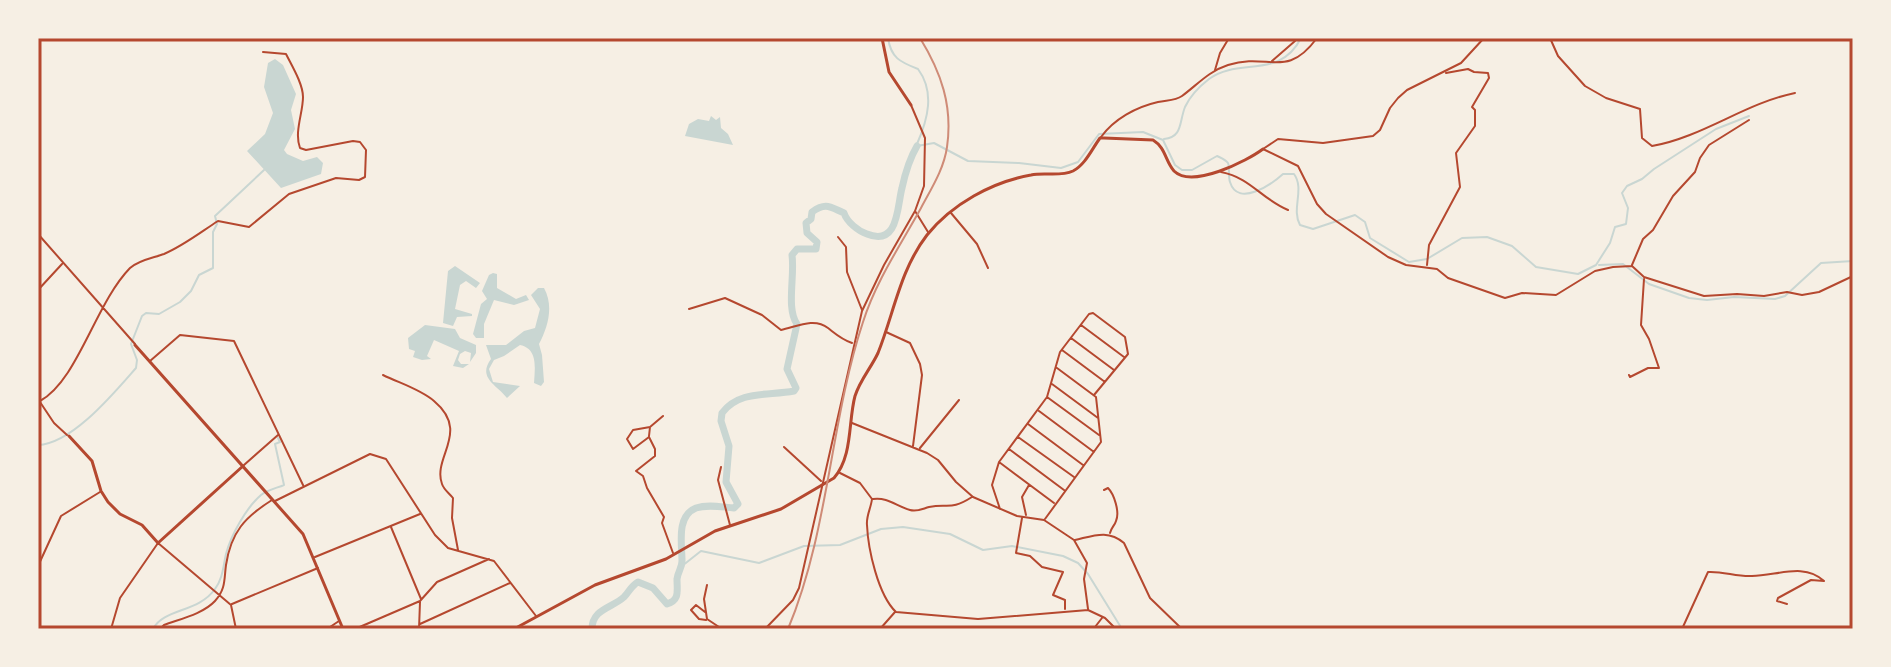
<svg xmlns="http://www.w3.org/2000/svg" width="1891" height="667" font-family="'Public Sans',sans-serif">
<style>
.water{fill:#c9d6d2}
.lines{fill:none;stroke-linecap:round;stroke-linejoin:round}
.stream{stroke:#c9d6d2;stroke-width:2}
.river{stroke:#c9d6d2;stroke-width:7}
.minor{stroke:#b5482f;stroke-width:2}
.tertiary{stroke:#b5482f;stroke-width:3}
.rail{stroke:#cf8b77;stroke-width:2}
.neatline{fill:none;stroke:#b5482f;stroke-width:3}
</style>
<rect width="100%" height="100%" fill="#f6efe4"/>
<path class="water" d="M275,59L283,65L296,94L291,110L295,129L284,150L287,154L303,161L317,157L323,163L321,174L281,188L247,151L265,134L273,113L264,87L268,63Z
M711,116L716,120L720,117L721,128L728,134L733,145L685,136L689,124L698,119L709,121Z
M455,266L480,283L476,288L466,281L460,285L455,309L472,314V316L457,317L453,326L443,323L448,271Z
M493,273L497,274V288L516,299L526,295L529,300L514,305L494,300L484,324V338H476L473,334L481,304L487,299L482,291L489,275Z
M538,288H544C554,306 548,327 539,344L542,355L544,382L541,386L534,383C535,367 538,349 520,345L504,356L494,360L489,369L493,382L520,386L507,398C497,385 477,378 491,359L486,345H506L524,331L535,328L540,309L531,295Z
M425,325L455,329L460,338L476,345V353L470,362L471,353L465,351L460,354L458,360L461,364H469L463,368L453,366L459,351L434,340L427,356L431,359L422,360L413,357L415,351L409,349L408,338Z"/>
<g class="lines">
<path class="stream" d="M888,38C891,58 900,62 918,69C935,92 928,119 917,144
M1164,139C1183,137 1179,122 1185,107C1190,96 1200,86 1209,79C1239,57 1280,80 1301,38
M917,146L934,143L968,161L1019,163L1061,168L1078,162L1099,134L1143,132L1163,140L1175,165L1182,170H1192L1217,156C1221,158 1225,159 1228,163C1230,168 1228,176 1230,182C1238,208 1272,184 1283,174H1294C1305,189 1291,209 1300,225L1313,229L1355,215L1365,222L1370,238L1409,262L1427,259L1462,238L1487,237L1512,246L1536,267L1578,274L1596,265L1610,243L1615,227L1626,224L1628,208L1622,193L1627,186L1642,179L1654,169L1716,129L1749,116
M1599,265L1623,264L1649,284L1689,298L1707,300L1734,297L1775,299L1785,296L1821,263L1853,261
M38,445C72,444 114,393 136,368L137,360L131,344L142,316L146,313L159,314L180,302L191,291L199,275L213,268V232L217,224L215,216L264,170
M682,566L701,551L759,563L804,546L840,545L881,529L903,527L950,534L983,550L1012,546L1063,556L1078,563L1088,574L1122,629
M153,629C164,608 198,613 215,589C223,578 223,567 226,554C231,535 246,508 261,495C267,490 277,488 284,485L275,444L280,442L278,438"/>
<path class="river" d="M592,629C592,609 612,608 624,597C629,592 631,586 638,582L653,588L667,604C680,600 677,591 677,579C678,571 682,568 682,561C682,544 676,516 696,508C708,504 721,507 734,508L738,504L726,482L729,446L721,421L722,413C739,390 768,396 794,391L796,388L787,369L797,324C786,309 795,276 792,255L797,249H816L817,242L807,233L806,223L811,219L812,212C826,202 830,207 844,213C847,222 858,231 867,234C899,247 897,206 902,188C905,174 910,158 917,146"/>
<path class="minor" d="M1484,38L1461,63L1407,90L1398,98L1390,108L1380,130L1373,136L1323,143L1278,139L1263,149L1298,166L1317,204L1326,214L1388,257L1406,265L1437,269L1448,278L1505,298L1522,293L1556,295L1595,271L1613,267L1632,266L1644,277L1704,296L1737,294L1764,296L1787,292L1802,295L1819,292L1853,276
M1550,38L1558,56L1585,86L1606,98L1640,109L1642,138L1652,146C1703,137 1745,103 1795,93
M1272,61L1295,41
M1215,70L1220,53L1229,38
M1101,137C1114,119 1136,107 1158,102C1166,100 1175,101 1182,96C1197,85 1209,71 1228,65C1269,52 1286,80 1317,38
M1221,172C1251,178 1260,198 1288,210
M915,211L928,232
M951,213L977,244L988,268
M38,234L135,344
M838,237L846,247L847,272L862,310
M1427,265L1429,245L1460,187L1456,153L1475,126V110L1472,107L1489,78L1488,73L1474,72L1468,69L1446,73
M1632,265L1643,239L1653,230L1673,196L1695,172L1700,158L1709,145L1749,120
M38,290L62,264
M689,309L725,298L762,315L781,330C796,327 814,317 828,328C837,335 841,339 852,343
M1081,325L1124,357
M886,332L910,343L920,364L922,375L913,446
M1071,338L1114,370
M1062,350L1105,382
M150,361L180,335L234,341L303,485
M383,375C399,383 420,389 434,401C471,432 432,457 442,484C444,490 449,493 453,498L452,518L458,550
M1629,375L1630,377L1648,368H1659L1649,339L1641,325L1644,279
M1052,384L1098,418
M1047,397L1099,435
M38,399L54,423L67,435
M40,401C78,380 95,304 130,268C139,260 153,258 164,254C183,246 201,232 218,221L249,227L289,194L336,178L359,180L365,177L366,150L360,142L353,141L306,150L300,148C294,132 303,113 303,97C303,84 292,66 286,54L263,52
M1039,411L1094,452
M852,423L927,453L938,460L956,482L973,497L1017,516L1044,520L1074,540L1087,563L1084,579L1088,609
M1028,424L1083,465
M650,427L633,430L627,439L633,449L649,437L655,449V456L636,471L643,476L647,488L664,517L662,523L673,553
M649,436L650,427L663,416
M1018,437L1074,477
M784,447L821,481
M920,448L959,400
M1009,449L1064,490
M999,462L1054,503
M244,465L278,435
M721,467L718,480L730,525
M840,473L860,483L872,499C871,508 866,516 867,525C868,549 878,595 896,612L978,619L1088,610L1105,618L1116,629
M1104,490L1108,488C1114,494 1120,512 1116,521C1115,525 1111,528 1110,533
M873,499C888,497 896,506 910,510C917,512 922,509 929,507C949,503 950,511 972,497
M275,501L370,454L386,459L435,535L448,548L494,561L536,616
M1000,509L992,485L999,462L1047,397L1060,352L1089,314L1093,313L1125,337L1128,354L1094,395
M1026,515L1022,497L1029,485
M1022,518L1016,553L1030,556L1042,567L1063,572L1053,595L1065,600V609
M1045,519L1101,442L1096,397L1057,368
M391,527L421,599
M1075,540C1093,536 1108,529 1124,543L1150,598L1182,629
M315,557L420,514
M38,566L61,516L100,492
M707,585L704,599L707,619L722,629
M232,604L318,568
M705,612L696,605L691,610L699,619L706,620
M420,624L510,583
M1095,627L1102,618
M111,629L120,598L158,543L231,605L236,629
M160,629L164,625C180,619 203,614 215,601C226,589 224,579 226,565C231,532 245,517 272,500
M327,629L339,621
M355,629L420,601L437,582L489,559
M419,629L420,602
M765,629L793,600L799,588L862,311L884,265L915,211L924,186L925,138L911,105
M880,629L895,612
M1682,629L1708,572C1723,571 1737,577 1752,576C1776,576 1804,562 1824,581L1811,580L1778,598L1777,601L1787,604"/>
<path class="tertiary" d="M882,38L889,72L911,105
M135,345L303,534L343,629
M69,436L92,461L101,491L108,502L120,514L142,525L158,543L243,466
M514,629L595,585L666,559L715,531L781,509L834,478C853,456 848,422 855,396C860,380 871,368 878,353C894,313 900,270 927,235C952,204 992,182 1031,175C1045,172 1060,177 1073,171C1085,165 1092,149 1100,138H1104L1153,140C1166,148 1165,161 1174,171C1192,189 1247,161 1263,149"/>
<path class="rail" d="M788,629C829,531 830,422 863,322C876,281 900,246 921,208C931,189 944,169 947,147C953,106 941,72 920,38"/>
</g>
<rect width="1891" height="667" fill="none" stroke="#f6efe4" stroke-width="80"/>
<rect x="40" y="40" width="1811" height="587" class="neatline"/>
</svg>
